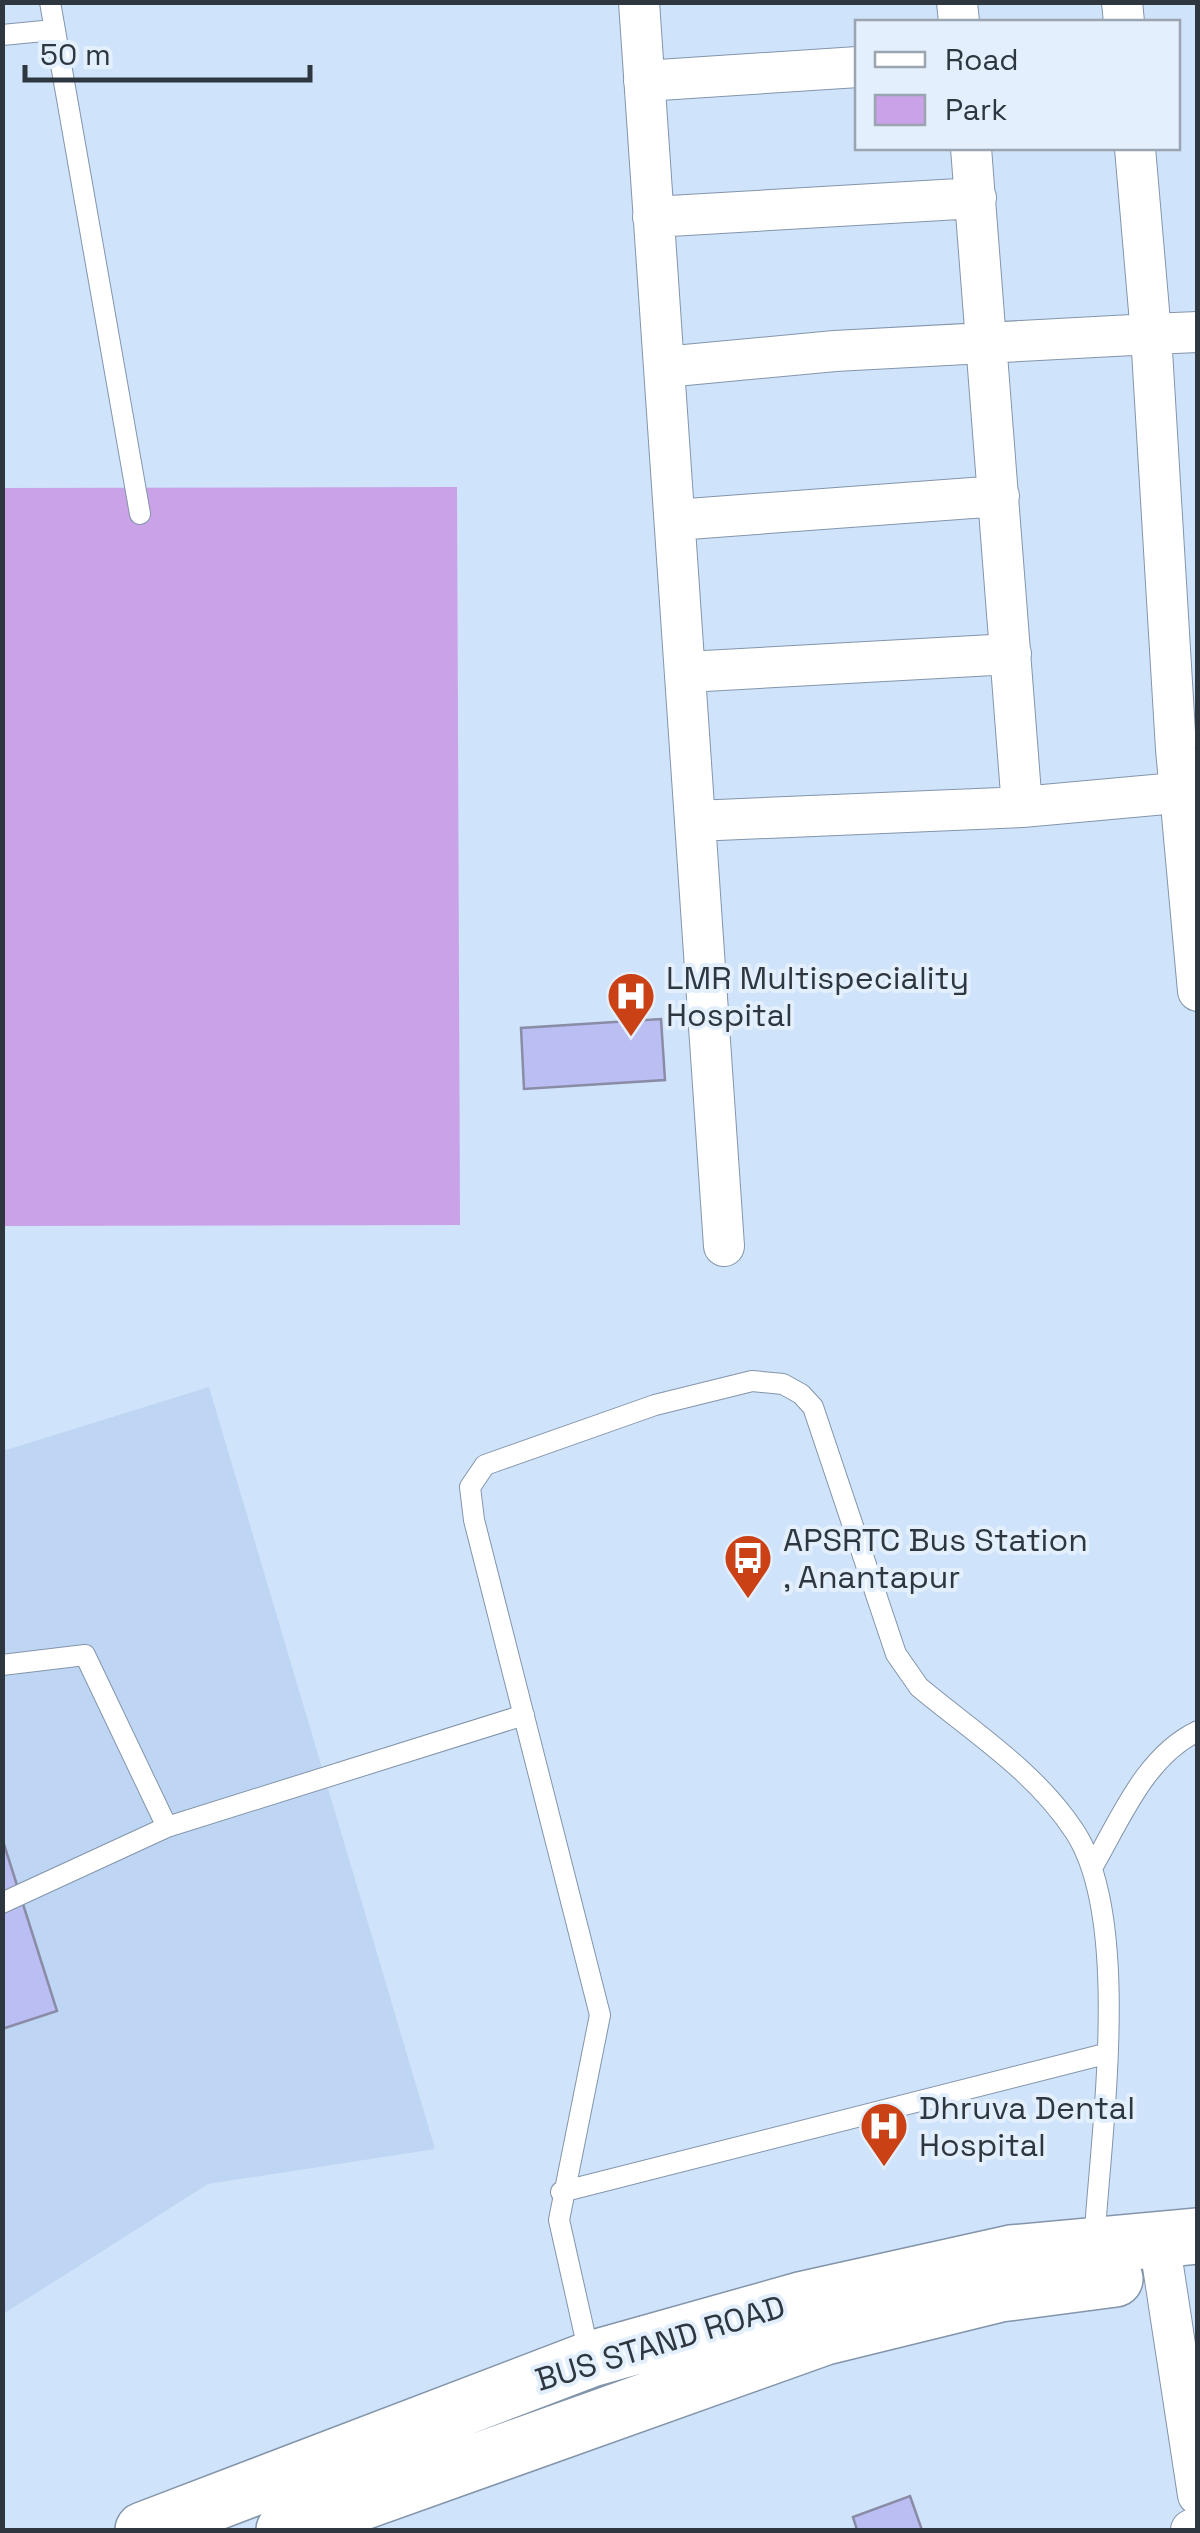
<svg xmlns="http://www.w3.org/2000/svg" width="1200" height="2533" font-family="'Space Grotesk',sans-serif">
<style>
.built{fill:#bed6f3}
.green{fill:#c9a2e7}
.building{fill:#babef3;stroke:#8a8ca6;stroke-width:2.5}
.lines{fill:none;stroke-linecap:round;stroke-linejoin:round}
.lane-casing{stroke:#8395aa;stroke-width:22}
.street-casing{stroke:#8395aa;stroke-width:42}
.secondary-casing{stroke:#8395aa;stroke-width:58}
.lane{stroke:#fff;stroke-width:20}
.street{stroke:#fff;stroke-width:40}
.secondary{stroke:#fff;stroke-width:55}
.labels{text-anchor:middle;stroke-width:8;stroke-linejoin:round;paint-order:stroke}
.poi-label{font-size:32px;fill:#2e363f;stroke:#e3effd;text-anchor:start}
.street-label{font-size:32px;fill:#2e363f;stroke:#e3effd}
</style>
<rect width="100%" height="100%" fill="#cfe3fa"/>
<path class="built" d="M209,1387L435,2149L208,2184L3,2314V1451Z"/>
<path class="green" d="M457,487L460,1225L3,1226L2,488Z"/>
<path class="building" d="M661,1019L665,1080L524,1089L521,1028Z
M2,1838L57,2011L2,2029Z
M910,2496L922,2530H857L853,2517Z"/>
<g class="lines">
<g class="lane-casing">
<path id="lane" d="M50,2L140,514
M2,35L54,30
M2,1665L85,1655L167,1827L524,1715
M1092,1868C1120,1820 1145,1756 1198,1731
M2,1903L167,1827
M561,2192L1105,2054
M590,2358L559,2220L600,2015L474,1520L470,1487L485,1465L655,1405L752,1381L783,1384L801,1394L813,1407L896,1654L919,1687C974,1733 1035,1771 1075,1832C1133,1922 1100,2138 1094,2245"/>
</g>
<g class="street-casing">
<path id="street" d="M639,2L724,1246
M957,2L959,22
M1122,2L1124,22
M644,81L858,67
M971,148L1022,807
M653,217L976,198
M1198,332L1151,334L1176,749L1198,991
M664,367L835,351L1151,334L1135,148
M675,520L999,496
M686,672L1011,654
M695,821L1022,807L1198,791
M1159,2240L1198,2495
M1191,2530L1198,2527"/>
</g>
<g class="secondary-casing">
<path id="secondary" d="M143,2530L591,2359L804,2299L1011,2253L1198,2236
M284,2530L825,2337L1000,2294L1115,2279"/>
</g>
<use href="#lane" class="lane"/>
<use href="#street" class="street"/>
<use href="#secondary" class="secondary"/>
</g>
<defs>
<g id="hospital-pin" transform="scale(2.5)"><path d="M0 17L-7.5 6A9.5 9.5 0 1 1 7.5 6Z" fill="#ca4116" stroke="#e3effd"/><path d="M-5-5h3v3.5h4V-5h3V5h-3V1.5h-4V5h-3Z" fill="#fff"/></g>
<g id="bus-pin" transform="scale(2.5)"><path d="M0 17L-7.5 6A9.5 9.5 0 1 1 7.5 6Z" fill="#ca4116" stroke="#e3effd"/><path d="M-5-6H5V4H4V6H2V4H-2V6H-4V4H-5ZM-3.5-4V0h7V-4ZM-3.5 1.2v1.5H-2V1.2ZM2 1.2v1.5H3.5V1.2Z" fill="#fff"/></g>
</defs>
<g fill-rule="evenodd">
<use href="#hospital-pin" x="631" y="996"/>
<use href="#bus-pin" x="748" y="1558"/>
<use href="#hospital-pin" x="884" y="2126"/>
</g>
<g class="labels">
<g class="poi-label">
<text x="666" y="989">LMR Multispeciality<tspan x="666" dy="37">Hospital</tspan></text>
<text x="783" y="1551">APSRTC Bus Station<tspan x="783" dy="37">, Anantapur</tspan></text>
<text x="919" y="2119">Dhruva Dental<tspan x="919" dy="37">Hospital</tspan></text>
</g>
<g class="street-label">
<text transform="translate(660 2343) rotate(-17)" y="11">BUS STAND ROAD</text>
</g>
</g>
<rect width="1200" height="2533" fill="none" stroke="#2e363f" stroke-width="10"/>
<rect x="855" y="20" width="325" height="130" fill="#e3effd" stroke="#9ba5b1" stroke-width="2.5"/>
<rect x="875" y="52" width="50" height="15" fill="#ffffff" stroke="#9ba5b1" stroke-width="2.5"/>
<text x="945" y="70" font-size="30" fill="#2e363f">Road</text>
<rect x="875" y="95" width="50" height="30" fill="#c9a2e7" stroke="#9ba5b1" stroke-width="2.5"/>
<text x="945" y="120" font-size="30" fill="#2e363f">Park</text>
<path d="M25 65v15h285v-15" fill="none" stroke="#2e363f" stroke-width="5"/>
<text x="40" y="65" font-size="30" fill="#2e363f" stroke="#e3effd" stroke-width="8" paint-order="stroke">50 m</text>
</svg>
